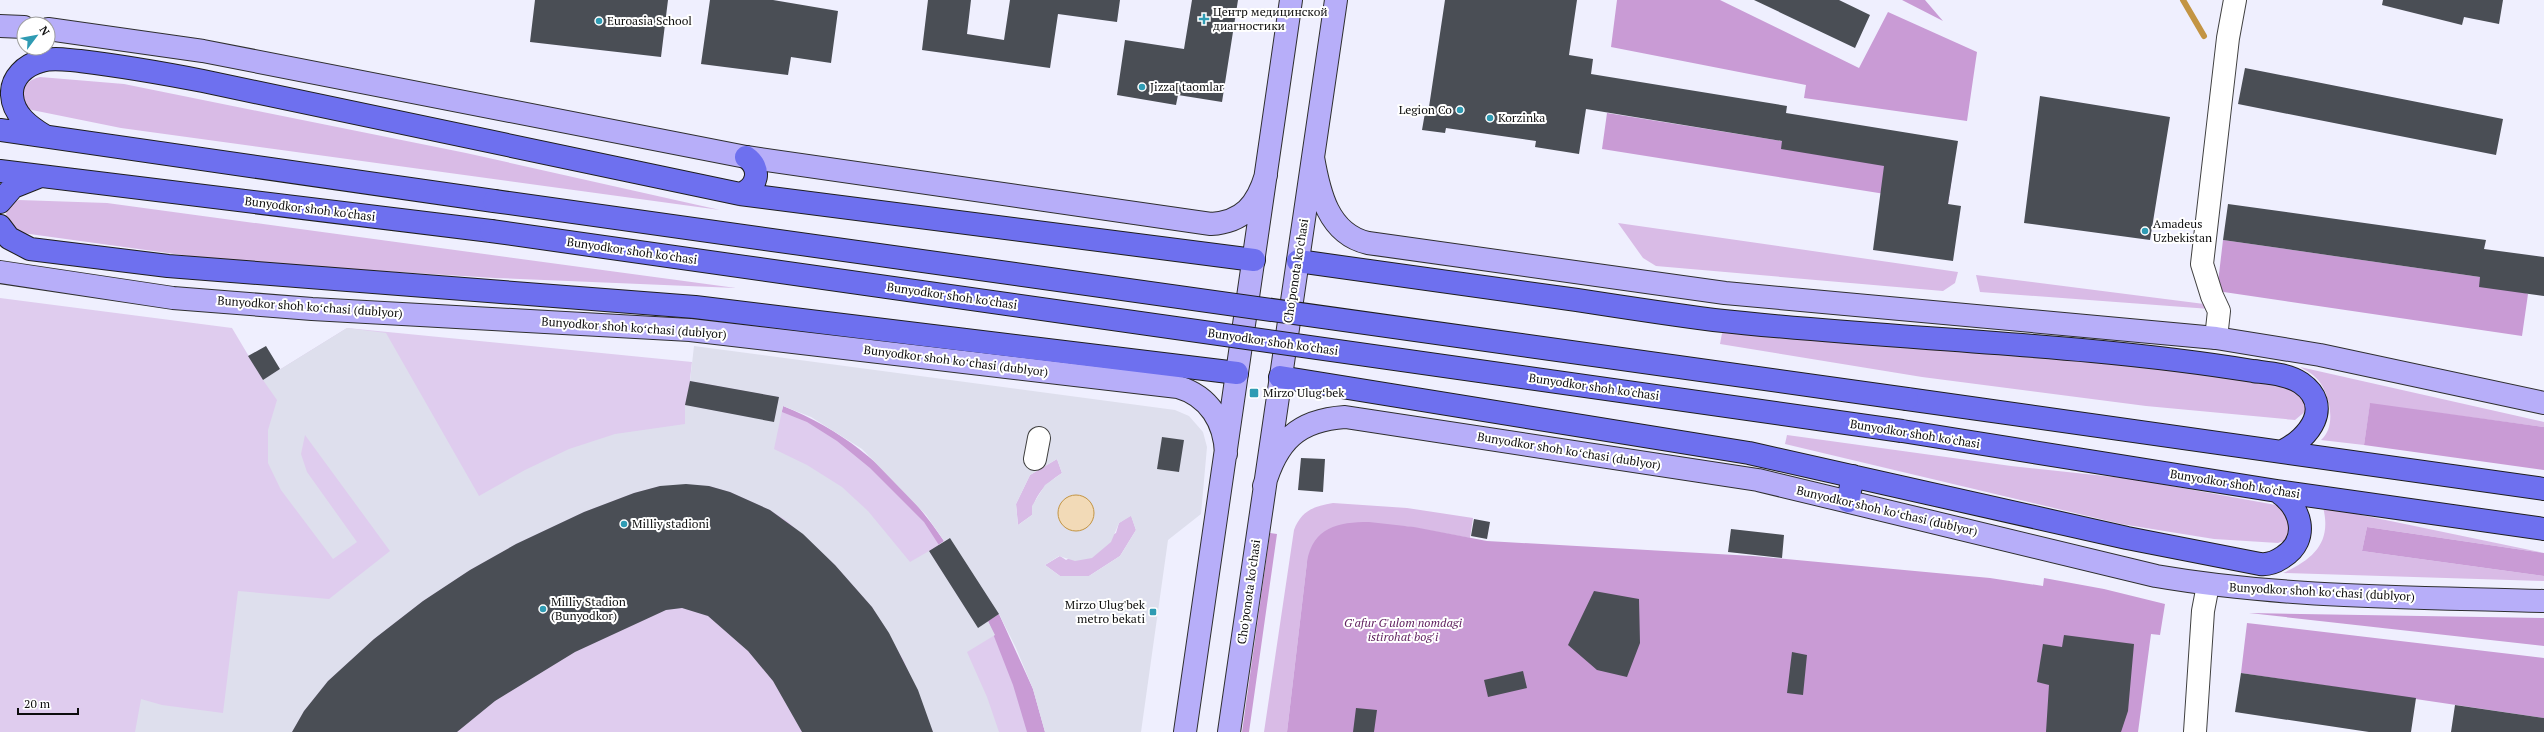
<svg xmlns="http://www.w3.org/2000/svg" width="2544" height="732" font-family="'PT Serif',serif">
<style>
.green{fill:#d9bbe6}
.forest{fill:#c99bd5}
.pitch{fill:#dfccee}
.plaza{fill:#dedfed;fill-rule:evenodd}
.water{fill:#f2dab7;stroke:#c39443}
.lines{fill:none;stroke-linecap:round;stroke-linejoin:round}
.stream{stroke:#c39443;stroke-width:6}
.building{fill:#4a4e55}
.street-casing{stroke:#404040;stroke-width:24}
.secondary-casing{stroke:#2f2f2f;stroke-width:24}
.primary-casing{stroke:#1e1e1e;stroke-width:24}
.street{stroke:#fff;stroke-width:22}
.secondary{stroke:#b7aef9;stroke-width:22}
.primary{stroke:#6e70ef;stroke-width:22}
.primary-bridge-casing{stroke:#1e1e1e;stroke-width:24;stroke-linecap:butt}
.primary-bridge{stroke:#6e70ef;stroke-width:22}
.poi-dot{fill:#2f9bb3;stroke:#fff;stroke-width:1.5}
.labels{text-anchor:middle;stroke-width:4;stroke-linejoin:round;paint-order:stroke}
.poi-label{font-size:12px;fill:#0d0d0d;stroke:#fff;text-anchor:start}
.street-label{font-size:12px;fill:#0d0d0d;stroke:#fff}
.park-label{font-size:12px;font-style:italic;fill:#60225f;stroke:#fff}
</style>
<rect width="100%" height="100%" fill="#efeffe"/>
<path class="green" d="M40,77L124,84L466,153L720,210L121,128L32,110C16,100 22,80 40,77Z
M19,200L107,203L736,288L495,278L233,262L15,232C5,219 0,206 19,200Z
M1618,223L1958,272L1955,283L1943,291L1656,266L1643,258Z
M1976,275L2212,305L2210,309L1980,292Z
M1723,328L2150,360L2299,386L2307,410L2295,420L2146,406L1922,377L1720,344Z
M2300,367L2544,422V427L2370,404L2364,445L2321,440C2337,427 2330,394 2318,380C2313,374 2307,371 2300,367Z
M1787,435L2011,466L2133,479L2287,507L2297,522L2284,541L2278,543L2214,539L2121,524L1785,444Z
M1057,459L1062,473C1047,483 1033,495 1032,515L1018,525L1016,504L1030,475Z
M1333,503L1407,508L1473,518L1470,538L1405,526L1307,562L1287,732H1264L1294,530C1301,511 1314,506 1333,503Z
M2323,507L2544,553L2367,527L2362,551L2544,576V581L2283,573C2314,559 2332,542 2323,507Z
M1131,515L1136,530L1120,556L1089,576H1060L1045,565L1060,556L1066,560L1116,533L1119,523Z"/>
<path class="forest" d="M1617,0H1720L1859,68L1888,12L1977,52L1967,121L1804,98L1806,85L1611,47Z
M1902,0H1925L1943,21Z
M1607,113L1781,141L1952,177L1948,204L1602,149Z
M2223,240L2480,277L2528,294L2522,336L2217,291Z
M2370,403L2544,427V470L2364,445Z
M783,406C853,434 902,480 944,541L929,551L774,449Z
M1369,522L1414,527L1487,541L1753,556L1990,578L2043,586L2044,578L2104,589L2165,604L2160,635L2151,634L2138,732H1287L1307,562C1313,527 1338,522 1369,522Z
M2367,527L2544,553V576L2362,551Z
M1270,533L1277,534L1249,732H1242Z
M2249,613L2544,618V646Z
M999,614L1033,689L1045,732H999L988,621Z
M2247,623L2544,658V718L2241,673Z"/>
<path class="pitch" d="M0,298L232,328L263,380L347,328L692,362L690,380L779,397L777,410L807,422L837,441L870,468L924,522L988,621L1013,685L1027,732H0Z"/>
<path class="plaza" d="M347,328L386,333L479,496L525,470L569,449L615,434L685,424V405L774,421L779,397L690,381L694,346L1175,410L1189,416L1203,432L1207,447L1201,514L1168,540L1141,732H1045L1033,689L1016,648L999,614L950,538L944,541L926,515L862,449L811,417L783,406L774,449L807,465L842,487L868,511L910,562L929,551L978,627L988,621L995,635L967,652L987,697L999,732H933L904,661L872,607L835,565L787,521L770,510L730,492L709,486H660L634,493L584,512L516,544L470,570L423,601L374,639L328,681L304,711L292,732H135L141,699L162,705L223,713L238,591L329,599L390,551L305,435L301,454L307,472L357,542L333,559L281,490L268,463V430L277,400L263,380ZM1057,459L1062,473L1045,485L1032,506V515L1018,525L1016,504L1030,475ZM1072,495H1078L1094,510L1092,522L1083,529L1071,530L1062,523L1059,518L1058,512L1067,498ZM1131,516L1136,530L1120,556L1089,576H1060L1045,565L1059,556L1075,561L1092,558L1111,542L1119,523Z"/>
<path class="water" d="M1058 513a18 18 0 1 1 36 0a18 18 0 1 1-36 0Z"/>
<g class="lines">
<path class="stream" d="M2183,0L2204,36"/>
</g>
<path class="building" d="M535,0H668L661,57L530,42Z
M710,0H773L838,11L831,63L791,57L788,75L701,64Z
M928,0H971L967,34L1004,40L1010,0H1120L1117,22L1058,14L1050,68L922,50Z
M1192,0H1238L1222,102L1178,95L1176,105L1117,95L1125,40L1184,49Z
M1445,0H1577L1569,55L1593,59L1591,74L1787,106L1786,113L1958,141L1948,204L1961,206L1953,261L1873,250L1884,166L1781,149L1782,141L1586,109L1579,154L1535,147L1536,141L1446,128L1445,133L1422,130L1426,107H1429Z
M1754,0H1839L1870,15L1855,48Z
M2383,0H2503L2499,24L2464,17L2462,25L2382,5Z
M2245,68L2503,119L2496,155L2238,104Z
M2040,96L2170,117L2150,240L2024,223Z
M2228,204L2486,240L2484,249L2544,257V296L2479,287L2480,277L2223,240Z
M266,346L280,369L263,380L248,356Z
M690,381L779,397L774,422L685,405Z
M1162,437L1184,440L1179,472L1157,469Z
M1301,458L1325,459L1323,492L1298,490Z
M686,484L709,486L730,492L770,510L803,534L835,565L872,607L889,633L918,690L933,732H802L773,681L748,651L708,616L682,608L666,610L575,652L495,701L457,732H292L304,711L328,681L374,639L423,601L470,570L516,544L584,512L634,493L660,486Z
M1474,519L1490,522L1487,539L1471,536Z
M1731,529L1784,535L1782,558L1728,552Z
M950,538L999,614L978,628L929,551Z
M1594,591L1639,599L1640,643L1627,677L1597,670L1568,645Z
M2064,635L2134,644L2128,711L2121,732H2046L2049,685L2037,682L2043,644L2062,647Z
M1792,652L1807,655L1803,695L1787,693Z
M1523,671L1527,688L1488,697L1484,680Z
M2241,673L2416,698L2411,732H2369L2235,712Z
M2455,705L2544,718V732H2451Z
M1356,708L1377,710L1374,732H1353Z"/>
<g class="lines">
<g class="street-casing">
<path id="street" d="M2216,338L2219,311L2212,296L2202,264L2228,38L2235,0
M1035,459L1039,438
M2195,732L2203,611L2208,585"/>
</g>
<g class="secondary-casing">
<path id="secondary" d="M0,26L24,27
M48,29L203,51L746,157L1211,224C1243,222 1257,205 1266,175
M1313,157C1319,192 1328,234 1368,243L1725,293L2216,338L2320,355L2544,403
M0,272L173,298L312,309L690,330L1178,387C1209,396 1225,422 1226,454
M1264,486C1277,441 1298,420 1345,417L1758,480L2156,576C2284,598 2414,597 2544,601
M1185,732L1291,0
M1229,732L1336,0"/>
</g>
<g class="primary-casing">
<path id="primary" d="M0,130L494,201
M45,136C30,127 13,115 12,95C11,78 25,65 41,61C53,57 67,60 80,61C121,66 162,73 203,81L740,194L1254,260
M0,171L491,231
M740,194C758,188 762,168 746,157
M0,202L13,187L38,177
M0,226L9,238L30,249L168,266L695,307L1237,373
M1298,261C1391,274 1484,287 1577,300C1622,307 1668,314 1714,320C1893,340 2075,342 2253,371C2268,373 2288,374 2301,383C2334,406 2309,438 2283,451
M1280,377L1749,453L2127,538L2260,564C2269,565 2276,562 2283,557C2311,539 2301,507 2277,491
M1907,399L2544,489
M1902,431L2277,491L2544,529
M1848,501L1853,476"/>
</g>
<use href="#street" class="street"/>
<use href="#secondary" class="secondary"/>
<use href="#primary" class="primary"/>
<g class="primary-bridge-casing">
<path id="primary-bridge" d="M494,201L1907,399
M491,231L1902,431"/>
</g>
<use href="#primary-bridge" class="primary-bridge"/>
</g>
<g class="poi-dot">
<path d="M1202 13h4v4h4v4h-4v4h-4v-4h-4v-4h4z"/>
<circle cx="599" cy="21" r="4"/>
<circle cx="1142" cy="87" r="4"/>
<circle cx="1460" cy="110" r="4"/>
<circle cx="1490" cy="118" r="4"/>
<circle cx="2145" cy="231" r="4"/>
<rect x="1249" y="388" width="10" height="10" rx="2"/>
<circle cx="624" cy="524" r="4"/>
<circle cx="543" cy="609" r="4"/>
<rect x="1149" y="608" width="8" height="8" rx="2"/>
</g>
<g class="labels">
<g class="poi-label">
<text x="1213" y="16">Центр медицинской<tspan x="1213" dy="14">диагностики</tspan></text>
<text x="607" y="25">Euroasia School</text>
<text x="1150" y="91">Jizza[ taomlar</text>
<text x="1452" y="114" text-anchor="end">Legion Co</text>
<text x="1498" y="122">Korzinka</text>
<text x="2153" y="228">Amadeus<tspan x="2153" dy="14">Uzbekistan</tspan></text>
<text x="1263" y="397">Mirzo Ulugʻbek</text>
<text x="632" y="528">Milliy stadioni</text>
<text x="551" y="606">Milliy Stadion<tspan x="551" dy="14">(Bunyodkor)</tspan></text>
<text x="1145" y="609" text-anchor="end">Mirzo Ulug'bek<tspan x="1145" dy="14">metro bekati</tspan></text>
</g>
<g class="street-label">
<text transform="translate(310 209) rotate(7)" y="4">Bunyodkor shoh ko'chasi</text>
<text transform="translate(632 251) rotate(8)" y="4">Bunyodkor shoh ko'chasi</text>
<text transform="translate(1296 271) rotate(-81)" y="4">Cho'ponota ko'chasi</text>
<text transform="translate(952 296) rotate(8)" y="4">Bunyodkor shoh ko'chasi</text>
<text transform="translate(310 307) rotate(4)" y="4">Bunyodkor shoh koʻchasi (dublyor)</text>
<text transform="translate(634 328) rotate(4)" y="4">Bunyodkor shoh koʻchasi (dublyor)</text>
<text transform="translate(1273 342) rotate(8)" y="4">Bunyodkor shoh ko'chasi</text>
<text transform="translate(956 361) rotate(7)" y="4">Bunyodkor shoh koʻchasi (dublyor)</text>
<text transform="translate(1594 387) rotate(8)" y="4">Bunyodkor shoh ko'chasi</text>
<text transform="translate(1915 434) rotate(9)" y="4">Bunyodkor shoh ko'chasi</text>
<text transform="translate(1569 451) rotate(9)" y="4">Bunyodkor shoh koʻchasi (dublyor)</text>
<text transform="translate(2235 484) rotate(9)" y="4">Bunyodkor shoh ko'chasi</text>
<text transform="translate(1887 511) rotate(13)" y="4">Bunyodkor shoh koʻchasi (dublyor)</text>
<text transform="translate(1249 592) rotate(-82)" y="4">Cho'ponota ko'chasi</text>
<text transform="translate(2322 592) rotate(3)" y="4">Bunyodkor shoh koʻchasi (dublyor)</text>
</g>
<g class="park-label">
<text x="1403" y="627">G'afur G'ulom nomdagi<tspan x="1403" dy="14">istirohat bog'i</tspan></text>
</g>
</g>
<g transform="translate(36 36) rotate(58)"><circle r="19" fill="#ffffff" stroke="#9e9e9e"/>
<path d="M0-3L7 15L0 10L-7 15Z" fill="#2f9bb3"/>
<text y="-6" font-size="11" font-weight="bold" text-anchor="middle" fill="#0d0d0d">N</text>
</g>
<path d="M18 708v6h60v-6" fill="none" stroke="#0d0d0d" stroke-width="2"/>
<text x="24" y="708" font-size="12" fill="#0d0d0d" stroke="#ffffff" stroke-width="3" paint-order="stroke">20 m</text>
</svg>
